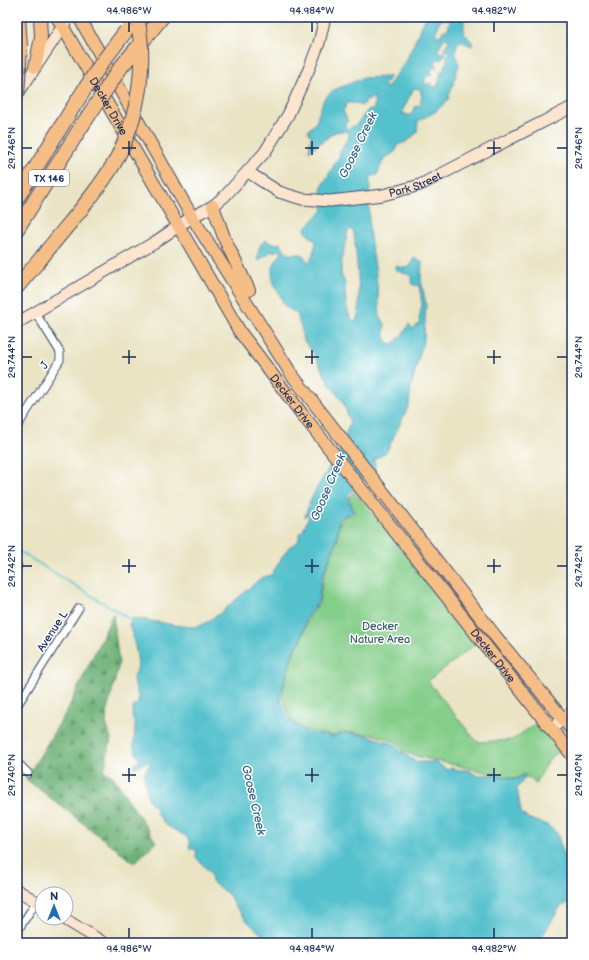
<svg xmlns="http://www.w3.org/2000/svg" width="589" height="960" font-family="'Balsamiq Sans',sans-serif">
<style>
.green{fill:#85ce8a;stroke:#507e74}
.forest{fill:url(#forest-firs);stroke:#44706a}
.water{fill:#54c1cd;stroke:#387896;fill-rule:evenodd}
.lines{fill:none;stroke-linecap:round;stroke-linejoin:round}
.stream{stroke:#54c1cd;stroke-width:2}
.street-casing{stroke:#3a4a6d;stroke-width:9}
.secondary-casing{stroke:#3a4a6d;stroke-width:13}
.primary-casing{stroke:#3a4a6d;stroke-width:14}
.highway-casing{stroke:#3a4a6d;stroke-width:16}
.street{stroke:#fff;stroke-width:7}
.secondary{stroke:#fbe5cf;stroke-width:11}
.primary{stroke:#f6be87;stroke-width:12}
.highway{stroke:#f6be87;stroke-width:14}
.highway-bridge-casing{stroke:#3a4a6d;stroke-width:16;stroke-linecap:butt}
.highway-bridge{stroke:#f6be87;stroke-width:14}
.ticks{fill:none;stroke:#1b2f5e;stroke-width:1.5}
.labels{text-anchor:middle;stroke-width:3;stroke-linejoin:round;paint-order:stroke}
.shield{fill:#fff;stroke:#5f6d8e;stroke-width:1}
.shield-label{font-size:10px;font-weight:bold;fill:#1b2f5e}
.street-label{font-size:11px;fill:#1b2f5e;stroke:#fff}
.park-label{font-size:11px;fill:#3b5f6b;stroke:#fff}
.water-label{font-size:12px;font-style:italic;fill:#2f6285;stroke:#fff}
.neatline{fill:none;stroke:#1b2f5e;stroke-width:1.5}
.ticks-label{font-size:10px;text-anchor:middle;fill:#1b2f5e}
</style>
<defs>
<pattern id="forest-firs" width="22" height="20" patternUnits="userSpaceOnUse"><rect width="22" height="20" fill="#6cb176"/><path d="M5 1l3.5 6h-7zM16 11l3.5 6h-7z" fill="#589064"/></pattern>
</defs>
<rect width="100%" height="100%" fill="#fff"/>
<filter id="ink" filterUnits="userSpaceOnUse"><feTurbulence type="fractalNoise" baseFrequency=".025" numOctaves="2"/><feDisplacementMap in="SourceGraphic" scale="8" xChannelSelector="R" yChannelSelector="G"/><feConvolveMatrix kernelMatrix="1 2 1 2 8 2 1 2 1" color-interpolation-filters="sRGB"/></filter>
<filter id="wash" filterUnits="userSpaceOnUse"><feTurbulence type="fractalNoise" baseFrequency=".012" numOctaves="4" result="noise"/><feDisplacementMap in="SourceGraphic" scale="16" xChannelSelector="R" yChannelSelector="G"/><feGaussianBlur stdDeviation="0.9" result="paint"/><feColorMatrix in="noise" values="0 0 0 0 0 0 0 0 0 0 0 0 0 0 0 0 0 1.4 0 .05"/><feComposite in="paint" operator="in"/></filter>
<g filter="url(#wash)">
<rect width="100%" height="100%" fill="#eae4c5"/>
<path class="green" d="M354,491L477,643L428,681L477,742L512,740L535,724L560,750C545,760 545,771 536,781V784L524,774L516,779L416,756L403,752L401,746L396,742L375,735L344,732L333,736L303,729L294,723L287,710L282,696L286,677L295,649L301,641L308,618L319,603L323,577L337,542L340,521L346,515L353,516L355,513L349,498Z"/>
<path class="forest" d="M113,614L119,664L107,711L106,723L111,739L104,771L113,776L156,842L134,863L26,779L68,709Z"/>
<path class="water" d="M426,17H464V33L472,42V46L460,41L458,42L455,51L459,65L448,100L435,112L418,121L417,133L406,142L397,145L396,151L383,160L377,175L370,177L369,231L376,273L380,316L385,324L384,332L387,343L393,344L404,333L409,324L412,329L420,323L419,320L422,304L419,285H413L411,280L413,278C408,272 399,274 394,268L396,266L405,268L410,267L414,257L418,261H422L421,280L426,304L424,338L411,387L409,405L387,451L381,456L374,459L375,469L348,495V500L354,512L351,514H346L339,520L336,541L321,580L318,602L305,620L306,621L300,641L294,649L281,692L280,698L286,713L294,724L307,732L333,737L345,733L365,735L397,745L400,751L416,762H436L447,770L451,767L459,770H469L476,775H498L516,780L524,775L526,777L517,788L521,812L527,818L547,825L557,833L572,882V897L569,903L561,906L538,943H271L248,922L234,905L229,895L212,882L211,874L195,856L197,853L195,849H190L189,847L190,843L187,837L166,825L157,814L155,807L148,799L144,773L151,763L147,762L134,768V764L140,760C131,746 134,745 135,730C136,719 129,721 134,705L138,704C140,693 134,688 133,679C134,675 136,673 137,670C140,662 132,633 129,624L133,618L181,626L193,627L202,625L222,612L261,578L271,575L289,547L299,541V534L303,531L309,515L308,513L305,517C311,494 319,485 331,465C339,453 345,436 350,422L343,402L329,383L314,354L302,338C304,329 298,324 298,315C294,311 289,310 285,306C283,304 282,300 281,297C271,280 267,269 282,253L280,250L270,252L258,261C257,253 259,243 266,240L270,243L281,244L288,254H302L308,262L311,260L316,243L314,239L308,235L305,230L306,227L323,210V194L321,191L322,186L340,155V151L349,137V133L344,131L335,132L309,151L311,136L308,131L316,122L324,99L334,90L363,78L386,77L387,75L389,77L384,86L387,88L406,61ZM444,19L450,20L448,29L443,31L441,35L438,36L435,33L439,24L438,22ZM444,38H447L449,41L443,50L448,51L450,55H447V61L444,67L445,71H441L438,86L434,87L430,83L425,85V78L432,74L431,71L433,67H437L435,61L439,59L441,60L446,53L437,52ZM414,88L420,89L422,97L420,101L422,105L416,106L411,115H407L405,113L402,114C402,110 411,94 414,88ZM374,96V108L372,110L369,109L356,125L348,129L346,128L347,119L343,111L347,103H357L361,106L365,103L366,99L370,100ZM351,229L354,233C355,247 364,315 355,322C345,316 345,293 345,283C344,279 341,277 341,272C341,261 345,245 347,235L348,231Z"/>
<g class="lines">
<path class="stream" d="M17,550L131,620"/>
</g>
</g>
<g filter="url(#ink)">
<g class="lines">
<g class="street-casing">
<path id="street" d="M17,427L60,360V352L35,312
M17,567L18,566
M17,706L79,608
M17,762L28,773
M17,932L36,902"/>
</g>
<g class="secondary-casing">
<g id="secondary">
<path d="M17,95L69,17"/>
<path id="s1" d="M248,172L279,192L302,199L330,201L383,195L420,185L572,107"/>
<path d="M17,323L155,242L192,217L213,206L225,196L265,152L288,115L309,69L319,43L325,17"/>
<path d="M551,729L572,712"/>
<path d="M17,890L42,905"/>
<path d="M63,918L104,943"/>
</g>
</g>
<g class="primary-casing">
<g id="primary">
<path id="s2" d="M57,17L240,332L302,414L572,755"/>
<path d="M79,17L192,217L292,375L496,637L572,730"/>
<path d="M35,67L41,37L40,17"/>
<path d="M213,206L225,240L249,290"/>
</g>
</g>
<g class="highway-casing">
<path id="highway" d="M137,48L162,17
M17,198L72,109
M17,229L81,127
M17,287L42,257"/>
</g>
<use href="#street" class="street"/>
<use href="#secondary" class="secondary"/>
<use href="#primary" class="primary"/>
<use href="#highway" class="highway"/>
<g class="highway-bridge-casing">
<path id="highway-bridge" d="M17,96L20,47L18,17
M72,109L101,64L126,31
M81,127L121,67L137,48
M42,257C66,226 96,195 116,160C139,117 147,64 137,17"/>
</g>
<use href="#highway-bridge" class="highway-bridge"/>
</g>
</g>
<path class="ticks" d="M129,22V32M312,22V32M494,22V32M129,141V155M312,141V155M494,141V155M22,148H32M122,148H136M305,148H319M487,148H501M557,148H567M129,350V364M312,350V364M494,350V364M22,357H32M122,357H136M305,357H319M487,357H501M557,357H567M129,559V573M312,559V573M494,559V573M22,566H32M122,566H136M305,566H319M487,566H501M557,566H567M129,768V782M312,768V782M494,768V782M22,775H32M122,775H136M305,775H319M487,775H501M557,775H567M129,928V938M312,928V938M494,928V938"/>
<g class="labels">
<rect class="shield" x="29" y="170" width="40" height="16" rx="3"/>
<g class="shield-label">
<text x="49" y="182">TX 146</text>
</g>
<g class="street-label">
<text dy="4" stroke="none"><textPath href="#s2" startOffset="103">Decker Drive</textPath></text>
<text dy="4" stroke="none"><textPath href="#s1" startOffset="176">Park Street</textPath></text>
<text transform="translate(44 365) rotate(-57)" y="4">J</text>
<text dy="4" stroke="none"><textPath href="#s2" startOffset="451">Decker Drive</textPath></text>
<text transform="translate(52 631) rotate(-57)" y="4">Avenue L</text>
<text dy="4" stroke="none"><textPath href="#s2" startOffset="775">Decker Drive</textPath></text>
</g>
<g class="park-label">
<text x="380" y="630">Decker<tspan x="380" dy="13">Nature Area</tspan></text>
</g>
<g class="water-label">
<text transform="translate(358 145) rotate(-64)" y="4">Goose Creek</text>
<text transform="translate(328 487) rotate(-67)" y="4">Goose Creek</text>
<text transform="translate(254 800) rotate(77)" y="4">Goose Creek</text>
</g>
</g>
<rect width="589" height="960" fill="none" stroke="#fff" stroke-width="44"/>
<g transform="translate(54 906)"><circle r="19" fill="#ffffff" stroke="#a4acbf"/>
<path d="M0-3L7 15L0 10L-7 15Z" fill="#1f6fb2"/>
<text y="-6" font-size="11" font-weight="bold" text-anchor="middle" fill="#1b2f5e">N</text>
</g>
<rect x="22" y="22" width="545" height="916" class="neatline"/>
<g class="ticks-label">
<text x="129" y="14">94.986°W</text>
<text x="312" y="14">94.984°W</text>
<text x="494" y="14">94.982°W</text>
<text transform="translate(11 148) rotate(-90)" y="4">29.746°N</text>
<text transform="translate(578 148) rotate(-90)" y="4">29.746°N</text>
<text transform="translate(11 357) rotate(-90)" y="4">29.744°N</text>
<text transform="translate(578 357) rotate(-90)" y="4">29.744°N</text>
<text transform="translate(11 566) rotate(-90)" y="4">29.742°N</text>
<text transform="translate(578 566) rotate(-90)" y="4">29.742°N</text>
<text transform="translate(11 775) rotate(-90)" y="4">29.740°N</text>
<text transform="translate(578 775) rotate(-90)" y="4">29.740°N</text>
<text x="129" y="952">94.986°W</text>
<text x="312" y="952">94.984°W</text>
<text x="494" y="952">94.982°W</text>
</g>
</svg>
